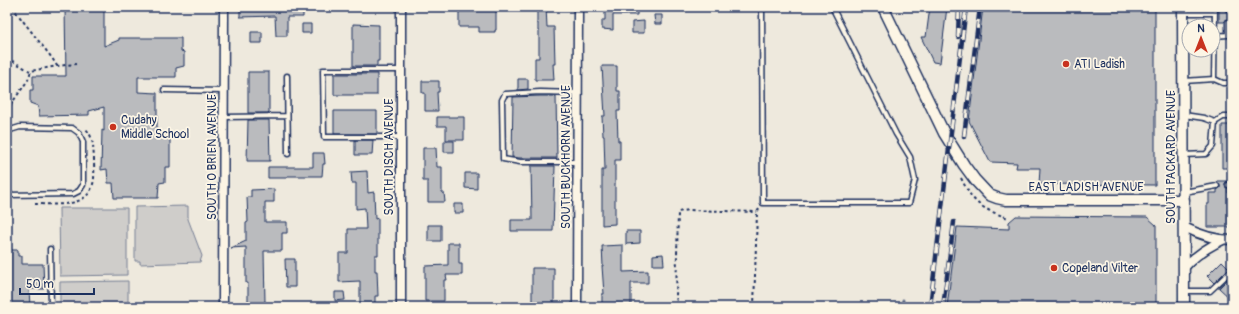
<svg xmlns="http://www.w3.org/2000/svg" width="1239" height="314" font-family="Pangolin,sans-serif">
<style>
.green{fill:#cfcdca;stroke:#757e94}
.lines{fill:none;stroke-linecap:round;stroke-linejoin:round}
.stream{stroke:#6c778f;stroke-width:3}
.building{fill:#babbbe;stroke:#1b2f5e}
.service-casing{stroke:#1b2f5e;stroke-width:7}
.minor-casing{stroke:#1b2f5e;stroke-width:11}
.tertiary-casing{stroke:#1b2f5e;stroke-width:13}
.path{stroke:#1b2f5e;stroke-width:2;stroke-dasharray:3 3;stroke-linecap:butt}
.service{stroke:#fcf5e5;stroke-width:4}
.minor{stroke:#fcf5e5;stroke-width:8}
.tertiary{stroke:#fcf5e5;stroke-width:10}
.rail-casing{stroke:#1b2f5e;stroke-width:4.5}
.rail{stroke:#fcf5e5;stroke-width:3;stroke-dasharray:9;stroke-linecap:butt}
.poi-dot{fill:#c8321e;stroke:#fcf5e5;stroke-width:1.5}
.labels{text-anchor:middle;stroke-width:3.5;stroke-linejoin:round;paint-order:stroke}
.poi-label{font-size:12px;fill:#1b2f5e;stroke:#fcf5e5;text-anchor:start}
.street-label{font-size:12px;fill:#1b2f5e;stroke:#fcf5e5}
</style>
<rect width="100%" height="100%" fill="#eee9dd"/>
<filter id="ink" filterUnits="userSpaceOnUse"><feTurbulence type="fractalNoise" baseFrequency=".025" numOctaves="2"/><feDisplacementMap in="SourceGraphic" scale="8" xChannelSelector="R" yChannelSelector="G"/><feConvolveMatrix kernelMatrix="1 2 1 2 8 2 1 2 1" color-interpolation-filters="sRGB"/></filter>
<g filter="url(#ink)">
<path class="green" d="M188,206V219L202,256L200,262L140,264V261H135V207Z
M59,208H127V275L60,276Z
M128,281V307H60V282Z"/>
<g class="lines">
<path class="stream" d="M902,307L903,300"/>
</g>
<path class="building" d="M65,7H104V46L119,40V38H181V51L184,52V66L176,68V77H138V92L157,93V136H170V167H165V182L159,183L158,198H114L113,183H108L107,169L101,170L102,130L104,131V107L89,111V115L39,116L38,106L30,103V90H33V76H66Z
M240,7H303V17H287V36H276L275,16L240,17Z
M459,7H496V30H495V32H479V27H459Z
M537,7H546L547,27H554L555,64H553L554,80H535V58H539V31H538V23H537Z
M605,7H637V15H613V30L602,29V20H605Z
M930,7H947L940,63L933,62L921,37H926Z
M983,7H1155V185L1039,184L1040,168H1016L1017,163L990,162L969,121Z
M1219,9H1225L1228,12L1232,9V22L1230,19H1228L1224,22H1219Z
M654,15H662V24H655Z
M644,21V33H632V22Z
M302,24H311V33H302Z
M353,24L379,25V61H377V66H353Z
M251,32H262V43H251Z
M602,66H617V91H620V111H617L618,141H620V160H615V224L602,225V170H605L604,136H603L602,116H605Z
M248,72H269V113H248Z
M334,74H377V95H334Z
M518,79H528V89L518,90Z
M422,81H439V92H437L438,111H425V93H422Z
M540,96H556L557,158H519L512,157L513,97Z
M334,111H377V134H334Z
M437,117H464V140H446V126H437Z
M248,120H269L270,161H247Z
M1222,125H1232V168H1222Z
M355,140H373L372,155H355Z
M444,141H454V152H444Z
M423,148H436L437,167H442V193H444L445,202H428V181H423Z
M313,153H324L325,164H323L322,176H287V178H268V167H313Z
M531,166H555L553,231H511V220H532Z
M367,171L368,193L374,192L375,219L378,218V255H375V271H377L378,296H375V307H360V281L339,282V253H348V229H366L365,208L356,209V183H352L351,172Z
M465,173H477V189L465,188Z
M1217,181H1228L1225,183V186L1228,188V193H1232V227H1207V204H1209V193H1217V190L1220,188V186Z
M274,189V202H265V222H287V233H282V251H264L265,303H248V283H246V247L231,248L246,241V223L248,222L247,197H251V190Z
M454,204H463V213H454Z
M1016,216L1147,217L1156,225V307H947L957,227L1009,229V222Z
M428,225H441V241H428Z
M626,231H640V243L626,244Z
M448,243H459V264H462V275H446L447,280H444V301H425V266L448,265Z
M623,245V272L648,271V283H631V307H602V294H604L602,266H603L602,246Z
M7,250H18V256H22V264H43L44,289H29L30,307H7Z
M663,254L664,265H653V255Z
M285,259H295V287H286Z
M1222,261L1229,268L1214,283L1207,276Z
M532,268H554V307H532Z
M1232,275V300L1219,288Z
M335,292H344L345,300L335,301Z"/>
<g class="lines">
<g class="service-casing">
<path id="service" d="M762,7L763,203H909L915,180L910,157L896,134L832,7
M1228,7V9
M1183,13H1215
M1213,36L1228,35V22
M401,70H323L324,137H401
M287,76L288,154
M1214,79L1215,7
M1184,81L1214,79L1223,83H1232
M164,90L224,91
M1184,115L1204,118L1215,122
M224,117L287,116
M7,131L20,127L72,128L79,133L83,142V185L79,191L73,194L7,195
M1184,155L1206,154L1213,146L1215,122L1223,117H1232
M577,162H520L503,159L502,100L505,94L540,92L577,93
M1228,185H1232
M1184,192L1217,186
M50,249L51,307
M1184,291H1210L1232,270"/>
</g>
<g class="minor-casing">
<path id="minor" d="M401,7V307
M1184,227C1200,235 1214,240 1232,240
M1184,268C1195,255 1208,247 1223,240
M223,307L224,7
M577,307L578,7"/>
</g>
<g class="tertiary-casing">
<path id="tertiary" d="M883,7L944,133L964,165L975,180L989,195L997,198L1006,200H1184
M1183,7L1184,307"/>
</g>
<path class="path" d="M12,7L52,58L57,66
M7,58L30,71
M7,110L28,80L31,71L57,66L76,64
M961,178C974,205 981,208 1008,218
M35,204C55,204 87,209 93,184C95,177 94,167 94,159C93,147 94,137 85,128
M678,307L676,297L678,212L689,210L757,212
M754,307L757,212L759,209"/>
<use href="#service" class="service"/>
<use href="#minor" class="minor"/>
<use href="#tertiary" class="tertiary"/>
<g class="rail-casing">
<path id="rail" d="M958,37L959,7
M964,136L980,7
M930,307L966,7
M943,307L954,222"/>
</g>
<use href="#rail" class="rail"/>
</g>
</g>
<g class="poi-dot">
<circle cx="1066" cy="64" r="4"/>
<circle cx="113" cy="127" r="4"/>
<circle cx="1054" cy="268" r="4"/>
</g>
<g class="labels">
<g class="poi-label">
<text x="1074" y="68">ATI Ladish</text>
<text x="121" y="124">Cudahy<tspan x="121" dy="14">Middle School</tspan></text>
<text x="1062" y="272">Copeland Vilter</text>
</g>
<g class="street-label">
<text transform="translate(212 157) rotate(-90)" y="4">SOUTH O BRIEN AVENUE</text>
<text transform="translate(389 157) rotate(-90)" y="4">SOUTH DISCH AVENUE</text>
<text transform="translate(566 157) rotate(-90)" y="4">SOUTH BUCKHORN AVENUE</text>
<text transform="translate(1171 157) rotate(-90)" y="4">SOUTH PACKARD AVENUE</text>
<text x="1086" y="191">EAST LADISH AVENUE</text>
</g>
</g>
<rect width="1239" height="314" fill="none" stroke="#fcf5e5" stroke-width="24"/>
<rect x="12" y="12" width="1215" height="290" fill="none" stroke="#1b2f5e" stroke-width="1.5" filter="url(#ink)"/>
<g transform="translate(1201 38)"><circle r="19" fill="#fcf5e5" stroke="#a2a6af"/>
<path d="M0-3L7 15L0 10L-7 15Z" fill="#c8321e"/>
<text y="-6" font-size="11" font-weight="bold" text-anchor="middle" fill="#1b2f5e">N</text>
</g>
<path d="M20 288v6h74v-6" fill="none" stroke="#1b2f5e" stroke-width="2"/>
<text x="26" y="288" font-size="12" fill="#1b2f5e" stroke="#fcf5e5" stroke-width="3" paint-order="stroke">50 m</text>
</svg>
